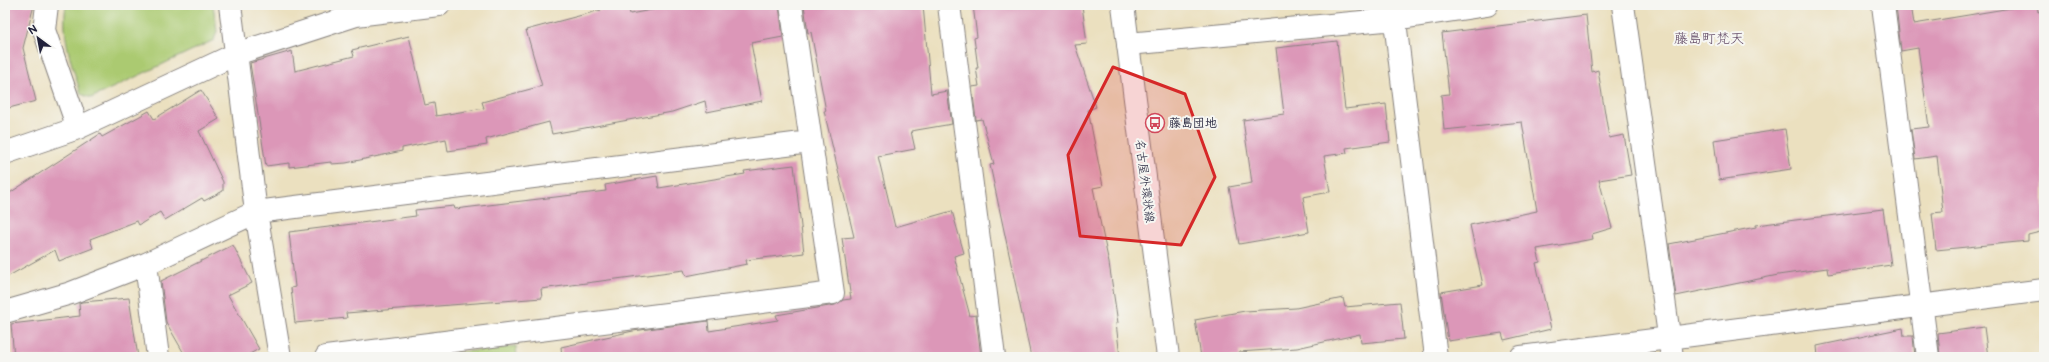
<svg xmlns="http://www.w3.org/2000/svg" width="2049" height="362" font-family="'Balsamiq Sans','Klee One',sans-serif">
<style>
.green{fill:#abca71;stroke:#667656}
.building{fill:#dc97b8}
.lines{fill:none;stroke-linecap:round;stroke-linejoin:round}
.minor-casing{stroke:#86817d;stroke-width:24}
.major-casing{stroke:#86817d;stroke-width:24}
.minor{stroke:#fff;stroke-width:22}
.major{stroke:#fff;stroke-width:22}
.marked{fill:#d62828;fill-opacity:0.2;stroke:#d62828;stroke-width:3;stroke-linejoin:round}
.labels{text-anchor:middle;stroke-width:4;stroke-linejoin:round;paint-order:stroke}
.poi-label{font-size:12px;font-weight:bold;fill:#22223b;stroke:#f6f6f2;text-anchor:start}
.street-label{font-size:12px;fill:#22223b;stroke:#f6f6f2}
.quarter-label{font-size:14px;fill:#634b67;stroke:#f6f6f2}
</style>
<rect width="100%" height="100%" fill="#f6f6f2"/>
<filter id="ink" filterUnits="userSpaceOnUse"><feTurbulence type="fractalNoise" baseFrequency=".025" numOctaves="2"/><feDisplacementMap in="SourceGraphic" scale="8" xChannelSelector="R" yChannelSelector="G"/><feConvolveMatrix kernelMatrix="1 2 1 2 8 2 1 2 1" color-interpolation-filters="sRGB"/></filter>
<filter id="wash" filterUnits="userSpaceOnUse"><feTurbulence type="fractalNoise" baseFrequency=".012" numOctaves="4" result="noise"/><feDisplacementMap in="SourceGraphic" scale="16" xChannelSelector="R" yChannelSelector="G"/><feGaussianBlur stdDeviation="0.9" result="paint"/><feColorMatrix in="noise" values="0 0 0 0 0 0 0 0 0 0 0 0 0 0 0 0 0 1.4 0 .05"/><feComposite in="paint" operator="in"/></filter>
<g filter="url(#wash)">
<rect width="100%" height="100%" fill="#ebe0bf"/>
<path class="green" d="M66,5H213L217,31L214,40L91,98L81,94C72,65 61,36 66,5Z
M516,346L517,357H436V355Z"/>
<g id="blocks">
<path class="building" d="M5,5H34L23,48L36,101L5,109Z
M600,5H628L630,14L678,5H779L783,37L751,43L762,101L707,112L705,101L672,112L552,134L549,122L486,139L487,145L448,151L446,139L402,148V151L346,163L331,164V162L289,167V163L266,166L250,63L292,51L295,71L354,56L352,50L409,36L425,105L434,103L436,116L484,108L482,102L542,86L526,30L601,10Z
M804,5H923L931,94L947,91L952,124L911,131L915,149L878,156L895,227L952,211L964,253L954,256L970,316L976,315L981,357H562L561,347L633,331L708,321L709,331L778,320L776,315L835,305L843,300L851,299L842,238L854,237L824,111H826L811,32L808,33Z
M973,5H1082L1087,44L1075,45L1096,107L1088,110L1103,186L1093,188L1109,263L1118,323H1116L1120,357H1031L990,165L994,164L982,119L976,120L972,87L979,86L976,68H978L974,38L977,37Z
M1896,5H1911L1914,24L2029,5H2037L2038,12L2044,10V231L2028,235V241L1936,250L1932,213L1943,212L1937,156L1915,159L1911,129L1929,127L1918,48L1901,51Z
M1586,15L1592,72L1598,70L1609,138L1624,135L1631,175L1599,180L1612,228L1592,234L1593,239L1537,249L1540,262L1536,263L1551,329L1504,340L1502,333L1448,341L1441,292L1483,285L1470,225L1537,211L1522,122L1444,130L1441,95L1449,94L1442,33Z
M1337,41L1345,109L1386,104L1390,142L1346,148L1347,153L1324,156L1330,192L1303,197L1309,232L1239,244L1229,187L1252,183L1243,120L1284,114L1276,48Z
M201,90L219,119L199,131L223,182V191L204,201L202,198L165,220L160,212L139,225L137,221L90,239L93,248L59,261L55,250L5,278V196L100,134L102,137L149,111L154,119Z
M1785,129L1791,169L1719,180L1714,140Z
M794,165L804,253L746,260L747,264L686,276L684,270L541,289L542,298L346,313L347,318L295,323L291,288L295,287L289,232L416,216L415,210L454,206L455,209L606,191L605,185L657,176L659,188L745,174L744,171Z
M1883,209L1891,265L1828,274L1827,268L1778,275L1676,296L1669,244L1756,227V225Z
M233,245L252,283L228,295L259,349L244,357H186L166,322L161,281Z
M129,298L138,357H14L11,324L80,316L79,303L82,302Z
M1343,298L1345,307L1400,302L1404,339L1361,343L1360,334L1297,348L1239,352L1240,357H1201L1195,320L1245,311L1296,308Z
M1984,327L1988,357H1940L1938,333Z
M1903,328L1904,336H1913L1915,357H1818L1817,346Z"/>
</g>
</g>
<g filter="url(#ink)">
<use href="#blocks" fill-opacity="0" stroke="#86817d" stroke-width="1"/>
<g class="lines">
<g class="minor-casing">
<path id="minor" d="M47,5L44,30L78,128
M230,5L256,212L280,357
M949,5L994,357
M1393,5L1436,357
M1623,5L1672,357
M1883,5L1928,357
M1128,44L1395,19L1487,5
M5,153L78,128L236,54L356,15L439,5
M146,264L158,357
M5,312L71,293L146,264L256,212L810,142
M326,357L833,293L791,5
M1521,357L2044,290"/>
</g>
<g class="major-casing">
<path id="major" d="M1123,5L1168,357"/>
</g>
<use href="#minor" class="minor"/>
<use href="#major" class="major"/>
</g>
</g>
<path class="marked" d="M1113,67L1185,94L1215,177L1181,245L1080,236L1068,155Z"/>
<defs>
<g id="bus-ring" transform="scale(1)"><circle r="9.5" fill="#f6f6f2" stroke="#d1495b" stroke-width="1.5"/><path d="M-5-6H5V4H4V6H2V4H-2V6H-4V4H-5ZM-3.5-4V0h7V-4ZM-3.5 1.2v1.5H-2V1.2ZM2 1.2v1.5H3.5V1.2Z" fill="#d1495b"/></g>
</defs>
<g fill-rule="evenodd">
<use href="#bus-ring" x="1155" y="123"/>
</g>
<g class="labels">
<g class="poi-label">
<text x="1169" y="127">藤島団地</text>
</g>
<g class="street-label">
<text transform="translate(1145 181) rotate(83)" y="4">名古屋外環状線</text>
</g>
<g class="quarter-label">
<text x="1709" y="43">藤島町梵天</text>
</g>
</g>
<rect width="2049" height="362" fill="none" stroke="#f6f6f2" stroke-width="20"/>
<g transform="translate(38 38) rotate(328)" stroke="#f6f6f2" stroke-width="3" paint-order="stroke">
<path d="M0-3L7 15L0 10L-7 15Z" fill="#22223b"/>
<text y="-6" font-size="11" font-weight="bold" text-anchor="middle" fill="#22223b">N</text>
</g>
</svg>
